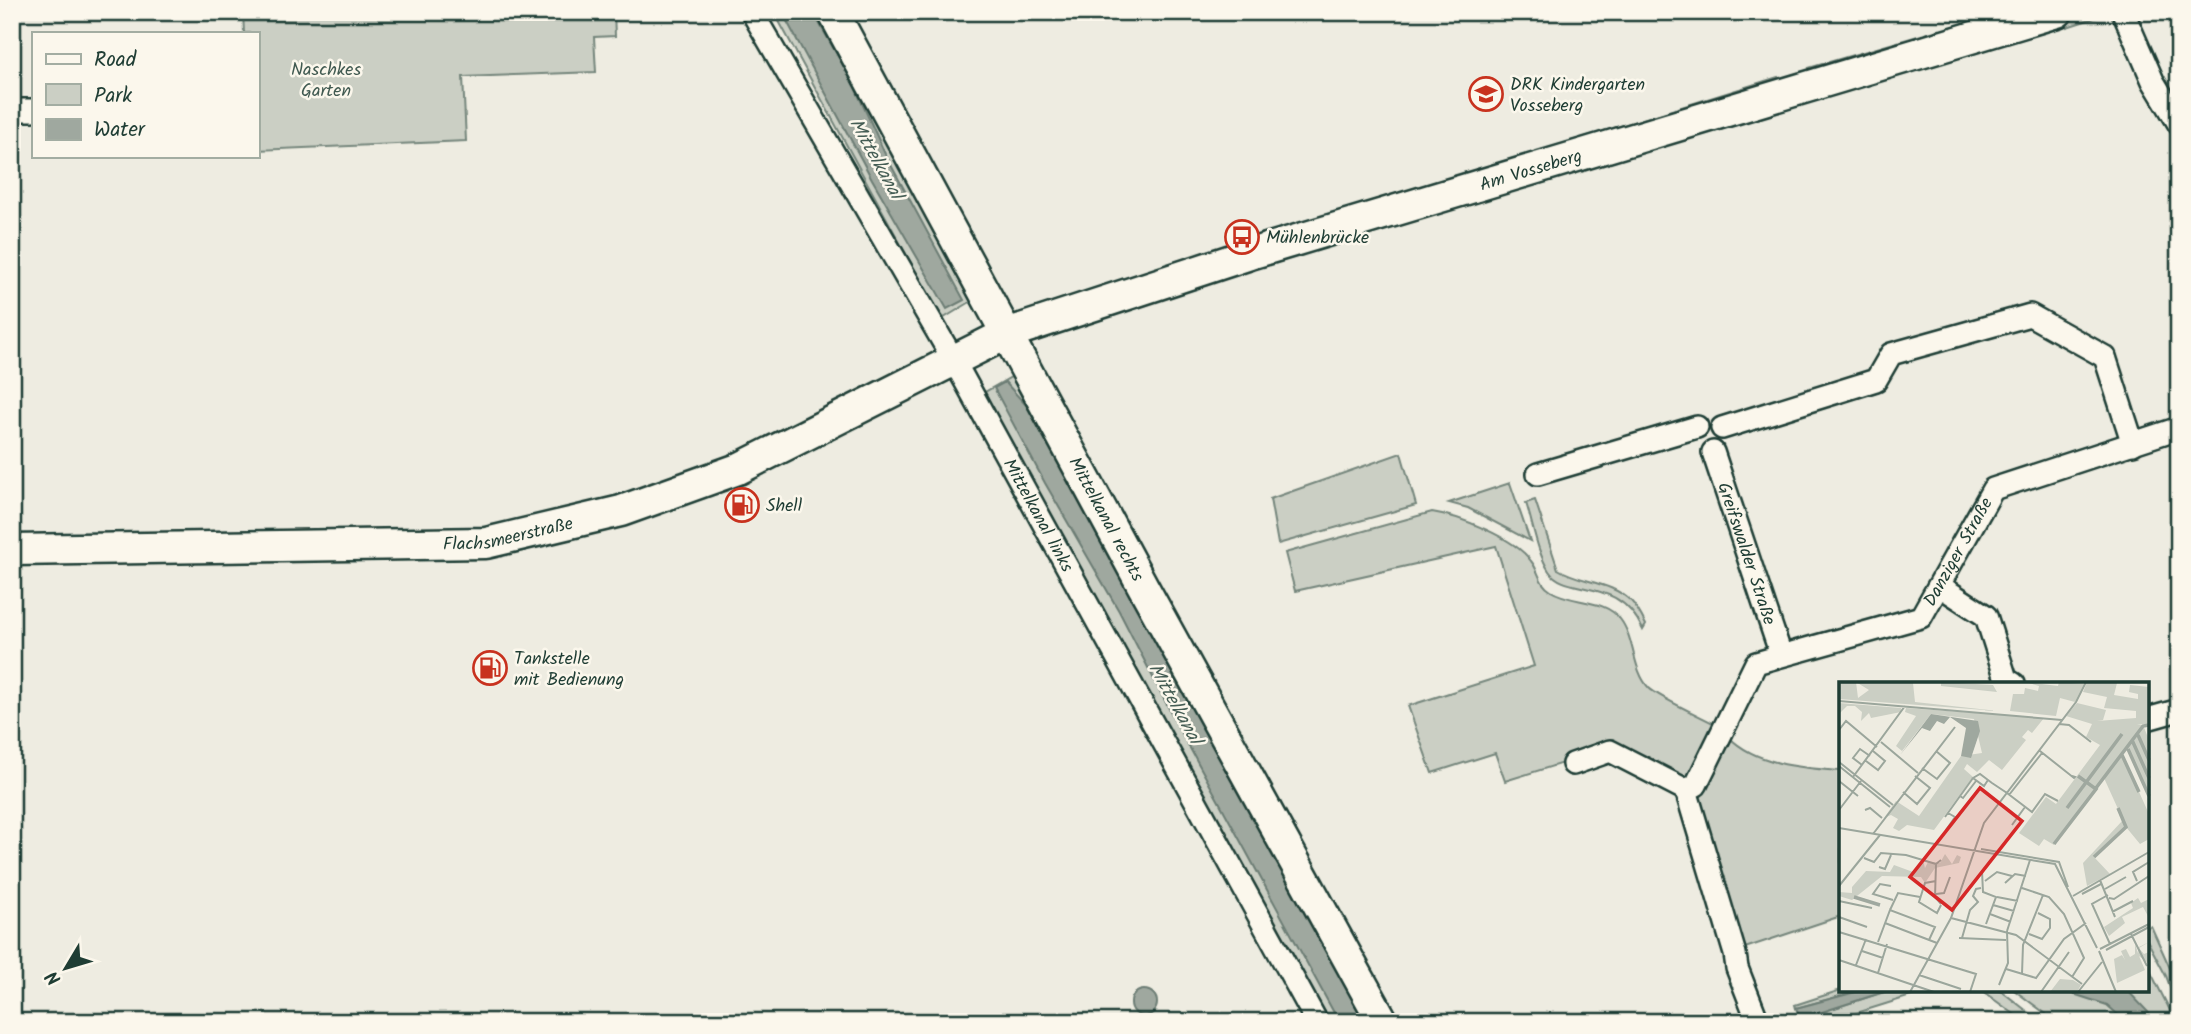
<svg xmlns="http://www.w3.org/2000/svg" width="2191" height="1034" font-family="Kalam,sans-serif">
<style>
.green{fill:#cbcfc4;stroke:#75867c;stroke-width:2}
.water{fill:#9fa89f;stroke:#6c7d74;stroke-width:2}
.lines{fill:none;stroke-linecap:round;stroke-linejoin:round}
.street-casing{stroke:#1f3d34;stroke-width:26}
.secondary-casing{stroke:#1f3d34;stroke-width:35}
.street{stroke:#fbf7ec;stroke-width:21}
.secondary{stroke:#fbf7ec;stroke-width:30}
.labels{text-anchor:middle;stroke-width:5;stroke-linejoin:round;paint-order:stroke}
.park-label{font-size:18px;fill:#415a51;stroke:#fbf7ec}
.poi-label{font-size:18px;fill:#1f3d34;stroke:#fbf7ec;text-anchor:start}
.street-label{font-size:18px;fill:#1f3d34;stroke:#fbf7ec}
.water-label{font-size:19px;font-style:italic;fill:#455d54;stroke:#fbf7ec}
.inset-river{fill:none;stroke:#9fa89f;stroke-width:3.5}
.inset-road{fill:none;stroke:#9ba69c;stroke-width:2}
.view{fill:#d62828;fill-opacity:0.15;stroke:#d62828;stroke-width:3.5}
.inset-edge{fill:none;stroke:#1f3d34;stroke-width:3.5}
</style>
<rect width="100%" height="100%" fill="#eeece1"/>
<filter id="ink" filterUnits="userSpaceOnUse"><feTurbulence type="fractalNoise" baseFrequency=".0143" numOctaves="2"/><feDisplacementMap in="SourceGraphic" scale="14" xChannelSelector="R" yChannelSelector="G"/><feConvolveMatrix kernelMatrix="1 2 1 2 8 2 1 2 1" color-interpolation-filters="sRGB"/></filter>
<g filter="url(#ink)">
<path class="green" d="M243,12H614L615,36L594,37L596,72L463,77L466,141L257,150V33H244Z
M774,12H822L972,301L944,318L935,307Z
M2093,12L2110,13L2067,27L2065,21Z
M1938,30L1935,37L1812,75L1809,68Z
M1778,77L1781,84L1571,148L1569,142Z
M1011,377L1019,386L1373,1022H1328L1179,753L993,409L985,392Z
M1401,453L1416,505L1278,544L1270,499Z
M1510,483L1530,541L1468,508L1449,503Z
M1535,500L1558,569C1581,583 1610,581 1631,601C1637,607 1642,617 1646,625L1643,630C1618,575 1566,597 1549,571C1537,552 1533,524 1526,503Z
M1432,512C1459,516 1515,538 1531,561C1540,572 1538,583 1551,591C1571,604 1604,598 1620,619C1635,638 1632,670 1649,688C1658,697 1702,717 1715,724L1689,776L1680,778L1612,745L1564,758L1566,762L1505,781L1495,753L1432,773L1408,706L1534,666L1496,546L1295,591L1285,553Z
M1729,737C1756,765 1804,768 1841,771V916L1742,949L1696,804Z
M2151,926L2179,988V1010L2166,976L2147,940V928Z
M2147,965L2176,1022H2051L2046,1014L2014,990H2147Z
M1841,990H1863L1796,1008L1795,1005Z
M1890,990H1930L1828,1022H1797L1799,1017L1822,1012Z
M1981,990H2000L2041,1022H2025Z"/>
<path class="water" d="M782,12H813L853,83L885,154L964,300L947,309L872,179Z
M1005,382L1026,405L1071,483L1366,1022H1339L1179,728L1119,611L1045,483L994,388Z
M1863,990H1890L1822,1012L1799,1017L1796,1008Z
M2061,990H2127L2148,1012L2154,1022H2126L2107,1005Z
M1131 1003a13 13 0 1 1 26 0a13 13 0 1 1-26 0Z"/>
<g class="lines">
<g class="street-casing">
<g id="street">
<path id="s1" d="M752,12L953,359L1317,1022"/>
<path d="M2123,12L2153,81L2179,124"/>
<path d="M12,110H33"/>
<path d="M1722,428L1876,380L1891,354L2030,315L2105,357L2133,444"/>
<path id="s2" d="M1713,452L1781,655"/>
<path d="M1538,474L1697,427"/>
<path d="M1940,586L1986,616L2006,679L2014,684"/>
<path d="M2147,719L2179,710"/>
<path id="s3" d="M1573,764L1610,751L1686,790L1696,785L1756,663L1921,617L1993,489L2179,428"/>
<path d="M1686,790L1735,954L1737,968L1758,1022"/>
</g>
</g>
<g class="secondary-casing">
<g id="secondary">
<path id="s4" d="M833,12L1146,592L1383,1022"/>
<path id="s5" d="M12,550L486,543L621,511L738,469L1006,334L1250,254L2057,12"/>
</g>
</g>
<use href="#street" class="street"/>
<use href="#secondary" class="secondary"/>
</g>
</g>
<defs>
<g id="school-ring" transform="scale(1.75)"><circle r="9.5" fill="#fbf7ec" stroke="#c8321e" stroke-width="1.5"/><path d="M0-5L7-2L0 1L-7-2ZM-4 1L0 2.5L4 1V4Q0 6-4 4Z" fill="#c8321e"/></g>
<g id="bus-ring" transform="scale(1.75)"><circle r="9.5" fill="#fbf7ec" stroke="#c8321e" stroke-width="1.5"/><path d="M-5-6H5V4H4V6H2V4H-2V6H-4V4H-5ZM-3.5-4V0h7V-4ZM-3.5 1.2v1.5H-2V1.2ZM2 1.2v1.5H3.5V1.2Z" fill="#c8321e"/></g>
<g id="fuel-ring" transform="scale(1.75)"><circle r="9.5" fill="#fbf7ec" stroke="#c8321e" stroke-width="1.5"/><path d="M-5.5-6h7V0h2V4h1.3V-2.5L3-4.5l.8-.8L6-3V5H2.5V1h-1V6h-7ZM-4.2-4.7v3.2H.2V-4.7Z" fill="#c8321e"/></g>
</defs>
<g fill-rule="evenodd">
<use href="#school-ring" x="1486" y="94"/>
<use href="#bus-ring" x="1242" y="237"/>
<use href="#fuel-ring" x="742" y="505"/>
<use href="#fuel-ring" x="490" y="668"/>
</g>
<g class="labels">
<g class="park-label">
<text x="326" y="75">Naschkes<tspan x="326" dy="21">Garten</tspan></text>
</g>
<g class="poi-label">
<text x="1510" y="90">DRK Kindergarten<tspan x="1510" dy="21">Vosseberg</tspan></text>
<text x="1266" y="243">Mühlenbrücke</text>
<text x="766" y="511">Shell</text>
<text x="514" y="664">Tankstelle<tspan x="514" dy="21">mit Bedienung</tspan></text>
</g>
<g class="street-label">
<text dy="6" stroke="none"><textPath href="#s5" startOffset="1587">Am Vosseberg</textPath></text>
<text dy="6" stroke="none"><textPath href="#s1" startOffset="579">Mittelkanal links</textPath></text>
<text dy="6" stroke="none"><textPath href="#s4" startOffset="576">Mittelkanal rechts</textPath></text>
<text dy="6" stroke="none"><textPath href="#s5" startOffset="497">Flachsmeerstraße</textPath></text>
<text dy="6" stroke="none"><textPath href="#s3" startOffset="518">Danziger Straße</textPath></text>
<text dy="6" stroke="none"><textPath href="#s2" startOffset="107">Greifswalder Straße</textPath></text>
</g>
<g class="water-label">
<text transform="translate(877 158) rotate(61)" y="7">Mittelkanal</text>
<text transform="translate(1176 703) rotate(61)" y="7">Mittelkanal</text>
</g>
</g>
<g transform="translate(1839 682)">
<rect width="310" height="310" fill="#eeece1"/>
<path d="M0,0H17L19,16L30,8L17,0H66L74,1L76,20L159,29L0,17ZM102,0L154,3L158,10L102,4ZM186,0L219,4L220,0L245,2L236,20L221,16L217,34L171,29L174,12H185L186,6L199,9L200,4ZM248,0L278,1L275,13L299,17V12L290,10L291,3L310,5V42H298L304,43L310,58V114L288,66L283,72L310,132V157L301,162L287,145L255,175L271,192L248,204L244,181L284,138L265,96L215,163L205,157L200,164L180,151L207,115L217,122L261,63L247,55L253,42L227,34L238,21L267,28L264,38L258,39L297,36V29L265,26L268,15L244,10ZM0,21L62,26V30L32,36L30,31L22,39L23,30L16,24H8L0,32ZM67,26L205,36L193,51L189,48L183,55L187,58L163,88L150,78L138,90L128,82L125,87L134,95L95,148L68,143L60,149L54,146L59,137L52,133L45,136L57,119L80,134L122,74L143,71L135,37L92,32L63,69L57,64L77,34L66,30ZM106,172L113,182L118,173L122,175L120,181L96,186L86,201L82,195L43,194L13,218L0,214V210L13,211V205L27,189L51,190L55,183L74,190L84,178L86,186L89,180L101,181ZM299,216L302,221L310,217V236L304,225L283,235L286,241L270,254L265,245L294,226L292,221ZM310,260L300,266L305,272L310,270V282L300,274L306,288L278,301L275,277L283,273L286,278L282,269L287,267L291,275L296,272V262L299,271L300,265ZM221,297L234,298L242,303L238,310H211Z" fill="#cbcfc4"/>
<path d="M92,32L139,39L141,49L132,76L122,74L127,46L111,35L105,42L98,39L91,49L83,46L61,73Z" fill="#9fa89f"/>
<path class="inset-river" d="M299,53L310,78M293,58L310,96M289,67L310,114M283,73L300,110M257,106L304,44L310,43M228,126L283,52M215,162L257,107L239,94M255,175L287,145L279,126M15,215L41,223"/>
<path class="inset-road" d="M0,19L223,38M220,42L230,43L252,60M0,48L7,39L38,65M42,60L79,91M201,69L235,96L236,95L233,94M27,79L39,88L46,79L34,69M0,80L54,123M23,83L14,76L21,67L31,74M0,84L51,125M83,86L98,97L111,81L97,69M14,95L66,24M149,98L145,104L134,96L141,92L153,101L168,111L193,130L206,112L219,119M0,99L19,114M64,110L78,122L91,106L76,94M170,113L203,71M121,114L124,116L137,99M0,128L22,99M26,128L31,126L43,136M106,135L134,96M173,143L186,125M0,146L216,182L258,266M107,148L116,135L109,131M34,152L116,45M142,167L220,180L229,205M25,176L35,180L42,171L67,173L97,182M102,178L97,182L96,215L102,222M40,185L46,187L52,173M143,189L144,210L157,215L147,242M261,198L276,235M97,199L86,201L80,220L98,231L102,223M146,199L158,190L173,194M298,199L294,190L310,180M166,201L176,192L187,194M0,204L41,153M52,204L41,202L34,212L54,218M183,206L210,215L225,232L245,276L233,295M266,207L287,195M97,212L105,211L111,195M243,212L262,202M269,213L253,222L271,262M234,214L310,170M158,215L179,219M270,216L275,217L310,194M0,219L33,226M154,223L175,229M51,228L59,211L81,215M273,230L294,219M151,232L172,240M0,235L28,245M112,236L177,253L243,302M46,241L98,261M168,249L191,178M0,250L137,292L131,310M190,252L203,257L211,246V237L199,231M292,252L308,284M120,256L167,258M123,256L131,228L139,220L134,214L137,207L142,206M39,260L51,228L96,245L90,258M261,267L310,242M267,268L310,245M23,269L44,276M260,269L277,310M0,278L95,310M17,283L27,257M167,287L197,296L225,257L247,241M39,291L48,262M183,292L184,263L204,213M80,293L122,307M160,303L169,281L168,249M71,310L112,236L145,141L237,20L247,0M202,310L230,270M239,310L263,280"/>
<path class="view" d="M141,106L183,139L113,228L71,195Z"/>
<rect width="310" height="310" class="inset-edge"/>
</g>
<rect width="2191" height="1034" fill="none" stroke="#fbf7ec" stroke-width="42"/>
<rect x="21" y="21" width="2149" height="992" fill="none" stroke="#1f3d34" stroke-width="2.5" filter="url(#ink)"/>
<rect x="32" y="32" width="228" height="126" fill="#fbf7ec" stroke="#a3ada2" stroke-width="2"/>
<rect x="46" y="54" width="35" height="10" fill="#fbf7ec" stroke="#a3ada2" stroke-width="2"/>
<text x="94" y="66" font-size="21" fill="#1f3d34">Road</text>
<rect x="46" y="84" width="35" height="21" fill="#cbcfc4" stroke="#a3ada2" stroke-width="2"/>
<text x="94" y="102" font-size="21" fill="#1f3d34">Park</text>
<rect x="46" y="119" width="35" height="21" fill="#9fa89f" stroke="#a3ada2" stroke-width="2"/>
<text x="94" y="136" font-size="21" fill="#1f3d34">Water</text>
<g transform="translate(66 968) rotate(232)" stroke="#fbf7ec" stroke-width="5" paint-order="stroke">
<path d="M0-5L12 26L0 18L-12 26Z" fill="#1f3d34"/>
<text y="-10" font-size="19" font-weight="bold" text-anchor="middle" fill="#1f3d34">N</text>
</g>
</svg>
